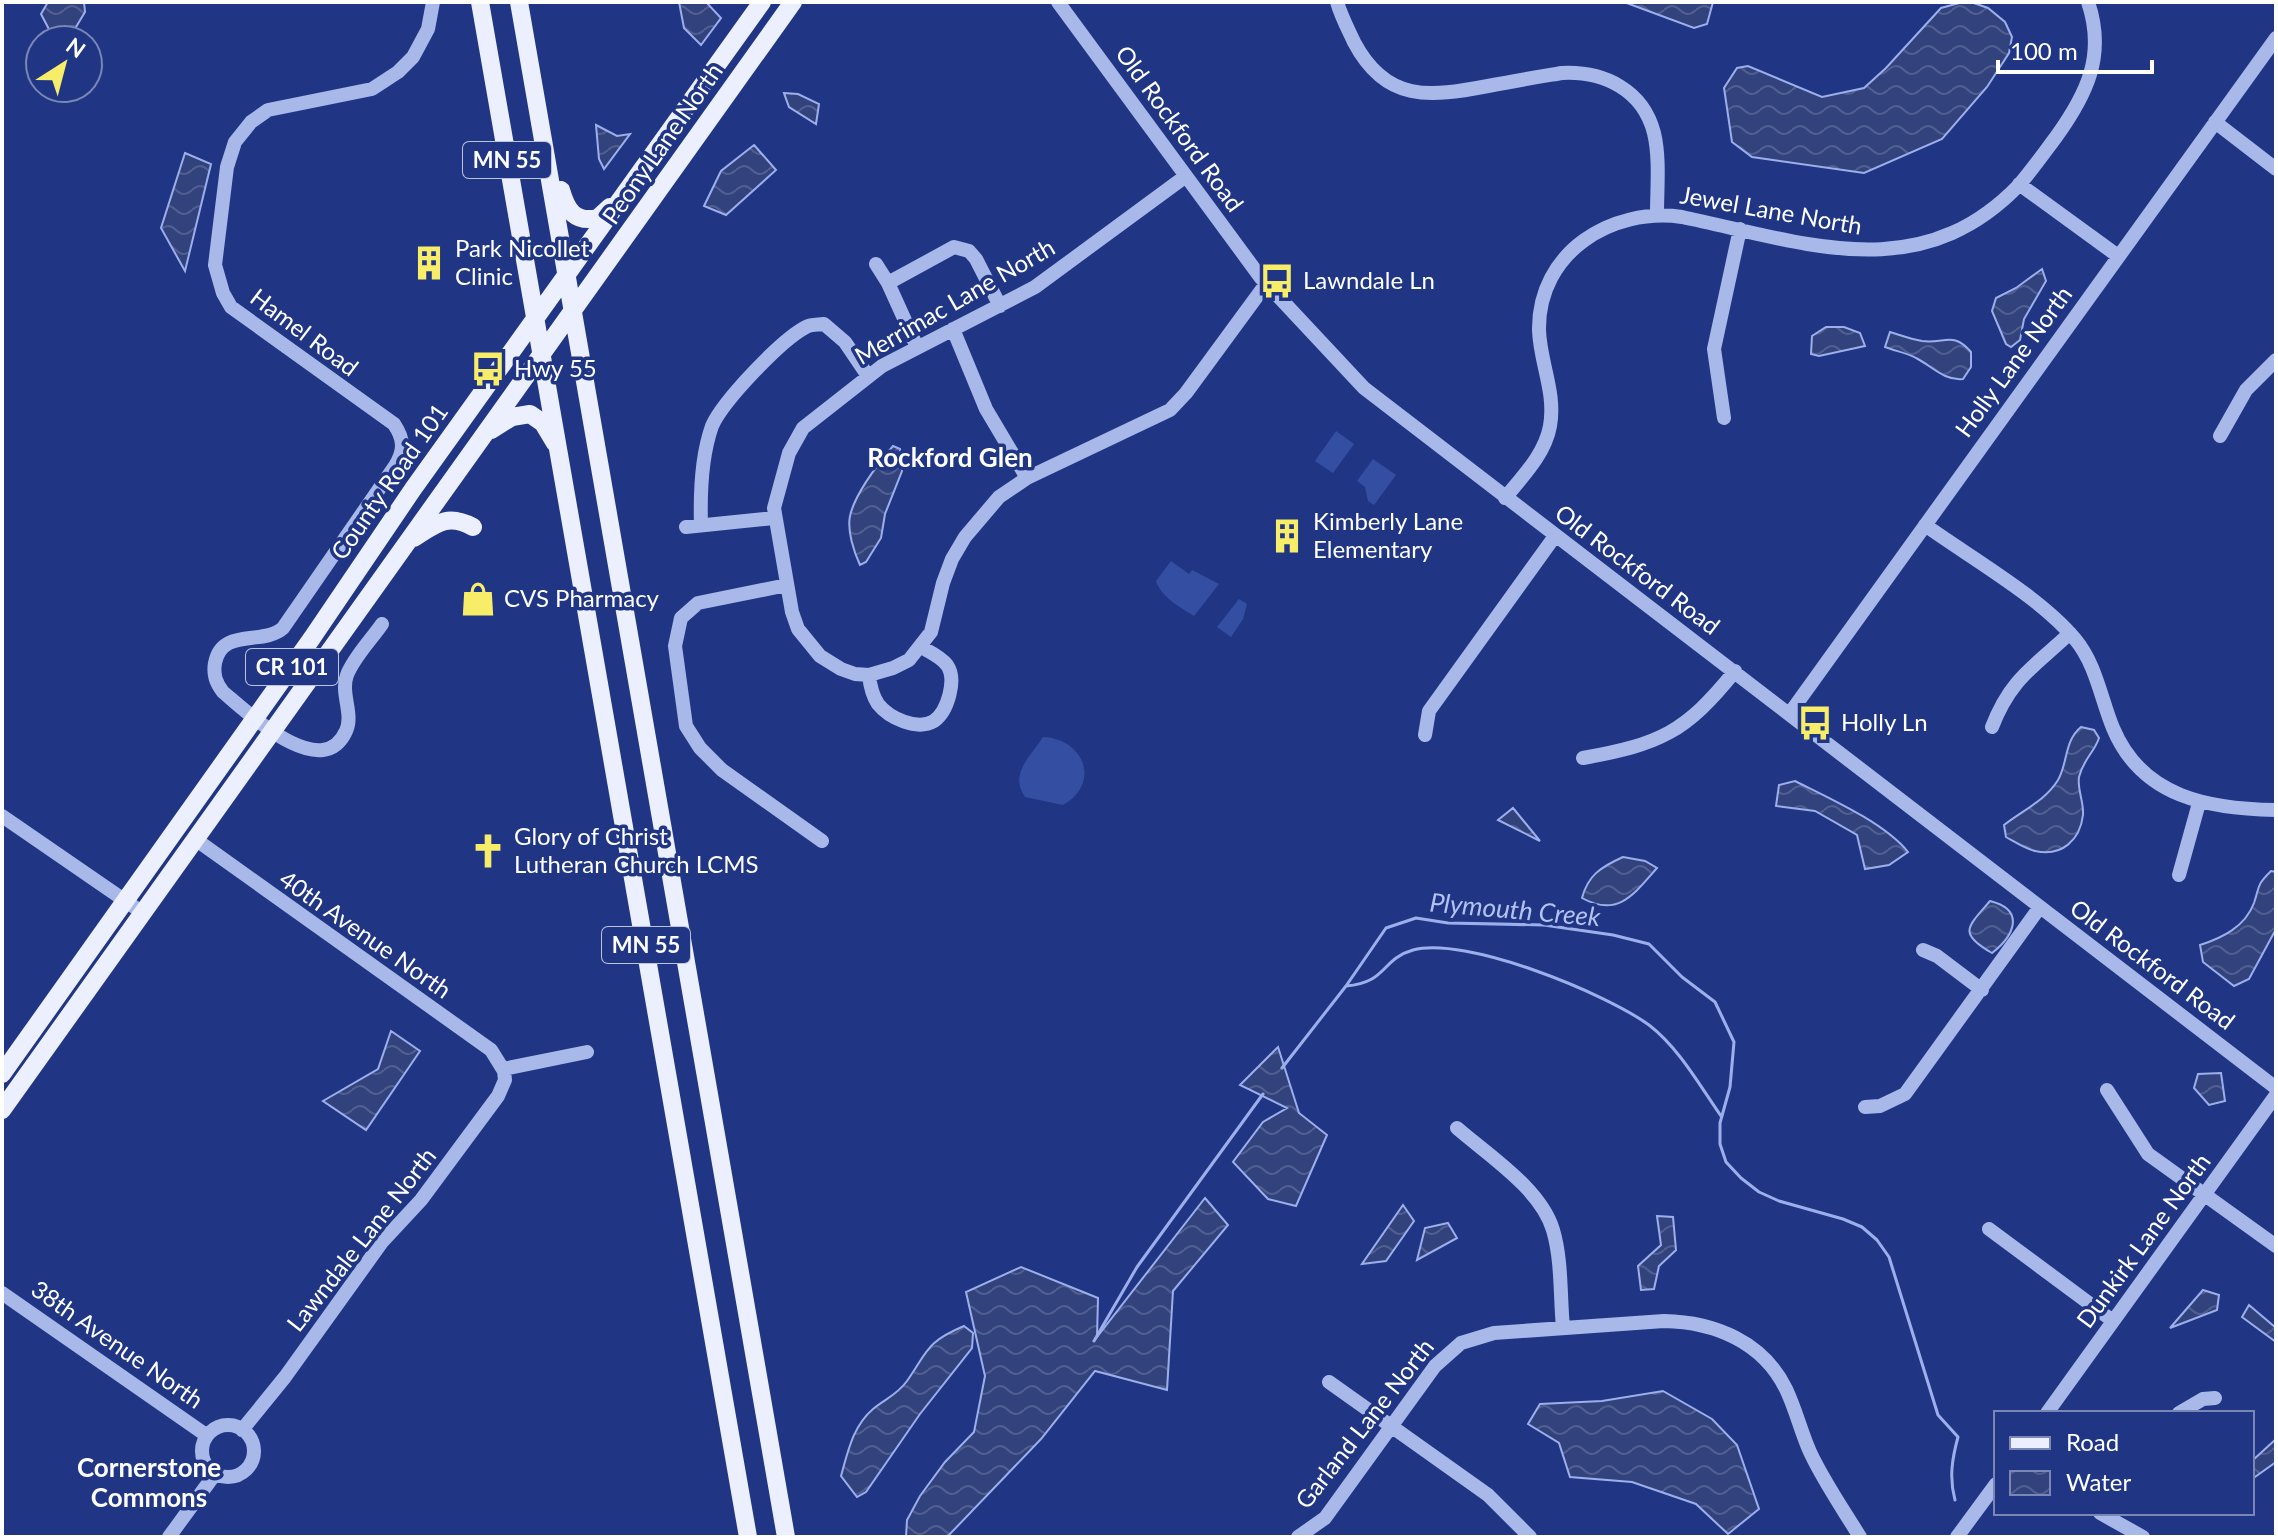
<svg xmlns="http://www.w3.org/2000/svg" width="2278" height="1539" font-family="Lato,sans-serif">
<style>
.green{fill:#344ea2}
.water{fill:url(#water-waves);stroke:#9cafeb;stroke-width:2}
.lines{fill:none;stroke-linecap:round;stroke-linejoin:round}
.stream{stroke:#9cafeb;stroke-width:3}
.minor{stroke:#a8b8e9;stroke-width:14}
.major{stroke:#eceffe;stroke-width:18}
.labels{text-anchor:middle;stroke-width:7;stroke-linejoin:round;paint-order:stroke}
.shield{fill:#203685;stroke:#bcc3da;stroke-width:2}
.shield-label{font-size:22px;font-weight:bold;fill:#fff}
.street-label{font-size:24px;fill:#fff;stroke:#203685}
.poi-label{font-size:24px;fill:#fff;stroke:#203685;text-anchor:start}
.neighbourhood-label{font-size:26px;font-weight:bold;fill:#fff;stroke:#203685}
.water-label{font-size:26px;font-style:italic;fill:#b4c2f1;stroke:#203685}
</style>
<defs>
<pattern id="water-waves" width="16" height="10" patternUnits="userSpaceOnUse" patternTransform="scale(2)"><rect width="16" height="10" fill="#32427d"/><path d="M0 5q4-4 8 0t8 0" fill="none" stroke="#515e90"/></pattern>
</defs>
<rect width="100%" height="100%" fill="#203685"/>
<path class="green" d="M1336,431L1354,444L1333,473L1315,461Z
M1373,459L1396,475L1374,505L1368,501L1365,487L1357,481Z
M1171,561L1189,574L1192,570L1219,584L1194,616C1180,607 1162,598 1156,581Z
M1239,599L1247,604L1243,619L1231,637L1217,627Z
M1043,737C1085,739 1101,784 1063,805L1025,797C1009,774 1030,757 1043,737Z"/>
<path class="water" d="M48,2H84L85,12L70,37L52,35L41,14Z
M679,2H706L721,18L701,45L684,28Z
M1624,2H1713L1707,24L1694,28Z
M1963,2H1971L1988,8L2005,22L2012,37L2009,53L1987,87L1942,139L1864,173L1752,157L1732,142L1724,88L1737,68L1748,66L1822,97L1864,88L1886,68L1941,8Z
M784,93L798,94L819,104L816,124L789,107Z
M596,125L617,136L630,134L604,169L599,159Z
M754,145L776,170L726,215L704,206L721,171Z
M185,153L211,164L185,271L161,228Z
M2042,269L2046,281L2024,319L2020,340L2011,347L2006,344L1992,311L1996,298L2016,288Z
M1826,327H1844L1860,333L1865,346L1819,356L1811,354L1812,336Z
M1890,332C1900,335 1911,339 1922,341C1945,344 1953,331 1971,352V367L1963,379C1944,381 1932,366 1916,358C1907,353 1895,351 1885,347Z
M893,446L900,449L902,471L885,514L881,538L866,562L860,565C854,552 847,531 850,516C855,493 878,464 893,446Z
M2081,727L2094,730L2099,738C2094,753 2084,758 2079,777C2077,789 2084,802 2083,815C2080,840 2062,857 2035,851C2026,849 2015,842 2006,837L2004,825C2023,810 2045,801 2058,780C2068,763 2064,741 2081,727Z
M1795,781C1829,798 1885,823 1908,852L1889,865L1865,869L1857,835L1815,811L1776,806L1779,785Z
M1513,808L1540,841L1498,820Z
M1623,857L1645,861L1657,868C1634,894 1618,918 1582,898C1588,875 1601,867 1623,857Z
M2271,871L2276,872V929L2249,979L2234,986L2203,962L2200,945C2222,938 2245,927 2254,903C2260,885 2256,886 2271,871Z
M1990,901C2026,910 2014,936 1992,953C1957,933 1968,927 1990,901Z
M391,1031L420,1051L366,1130L323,1101L378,1069Z
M1278,1047L1299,1113L1327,1135L1296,1206L1268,1199L1233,1162L1263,1122L1287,1108L1240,1085Z
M2221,1073L2225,1101L2209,1105L2194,1088L2198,1074Z
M1205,1198L1228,1225L1173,1291L1167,1390L1095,1371L1041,1439L949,1535L945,1537H906L907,1520L920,1496L945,1462L974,1432L985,1376L966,1292L1021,1267L1098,1298L1097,1337Z
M1403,1205L1414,1221L1386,1261L1362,1264Z
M1657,1216L1673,1217L1676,1250L1659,1266L1654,1289L1641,1290L1638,1266L1661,1245Z
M1448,1223L1457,1238L1417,1260L1425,1228Z
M2203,1290L2219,1295L2217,1310L2170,1328Z
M2249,1305L2276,1328V1342L2242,1317Z
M964,1326L973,1333L972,1348L920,1414L866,1492L857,1497L841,1476C848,1451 853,1426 873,1409C885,1399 897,1395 907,1381C928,1351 926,1342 964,1326Z
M1663,1391L1712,1419L1737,1445L1759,1509L1728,1534L1696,1504L1632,1482L1570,1477L1559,1443L1528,1424L1540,1404L1602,1401Z
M2276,1439V1462L2252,1479V1461Z"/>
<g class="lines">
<path class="stream" d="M1346,986C1387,983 1381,959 1413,950C1466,936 1605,993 1649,1025C1679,1048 1700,1086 1721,1116
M1282,1068L1346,986L1386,928L1416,918L1448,923L1544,925L1613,935L1649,944L1682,977L1715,1002L1734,1042L1730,1087L1720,1123V1144L1726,1162L1741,1178L1759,1192L1779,1201L1843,1219L1862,1227L1877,1240L1889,1257L1938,1415L1958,1437C1952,1459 1949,1478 1955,1500
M1094,1341L1137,1267L1263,1094"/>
<path class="minor" d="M1058,2L1261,278L1364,388L2276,1088
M1337,2C1341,16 1348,29 1354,42C1386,103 1430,97 1488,86C1513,81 1538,77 1562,73C1604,71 1643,90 1654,133C1660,158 1657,188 1657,214
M2215,122L2276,169
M1186,176L1035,287L882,366L803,428L789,453L774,508L792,612L798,629L820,656L841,669L855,674L869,675L893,668L909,660L931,632L943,583L952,559L965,537L999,497L1027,478L1170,410L1186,393L1266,284
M2019,184L2118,256
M876,264L888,283L917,347
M888,283L954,247L969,251L976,259L1000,306
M953,329L986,409L1027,478
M1724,418L1714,349L1740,229
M2220,436L2246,390L2276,360
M1505,498C1523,476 1545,454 1550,426C1556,392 1540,363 1539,330C1538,252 1612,207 1682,217C1803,242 1919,289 2019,185C2032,170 2044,153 2056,137C2087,94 2106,55 2088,2
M701,525C700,493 701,457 712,426C723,401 781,340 806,327C812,324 818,325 824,324L845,342L868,376
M1925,525C1971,558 2040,597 2075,639C2096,664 2101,699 2113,728C2142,798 2210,809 2276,810
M686,527L774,518
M787,585L698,603L681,618L675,646L686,726L700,748L722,770L822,841
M382,624C371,640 354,657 347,675C340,693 354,714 346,731C322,784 248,713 223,692C216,683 213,675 215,663C222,627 263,646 283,628L395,466C405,450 404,439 394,424L231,307L223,293L215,265L227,167L235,142L251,122L268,110L372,89L398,72L413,57L428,29L433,2
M869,675C870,685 872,695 878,704C889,718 917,731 934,721C948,711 957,679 947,665C941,657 930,652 921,647
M1790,713L2276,38
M1992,727C2011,678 2034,667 2070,633
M1425,735L1429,711L1555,536
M1583,758C1660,744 1685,733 1735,671
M2,816L143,913
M195,839L491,1050L504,1071L505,1080L498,1096L421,1200L382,1242L285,1377L242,1430
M2179,875L2199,803
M1923,950L1937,956L1982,990
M503,1069L587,1052
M2107,1090L2148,1154L2276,1246
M1865,1107L1880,1106L1905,1094L2040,907
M1457,1128C1488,1155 1541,1189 1553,1230C1562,1260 1560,1297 1563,1328
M1989,1229L2113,1321
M2,1293L206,1435
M1329,1382L1488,1495L1530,1537
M2047,1413L2276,1095
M2179,1413L2203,1399L2215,1398
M202 1451a26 26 0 1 1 52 0a26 26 0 1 1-52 0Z
M2100,1513L2143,1537
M169,1537L215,1474
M1298,1537L1325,1518L1435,1366L1461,1343L1494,1333L1664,1321C1715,1322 1763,1342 1786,1389C1796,1410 1801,1432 1810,1452C1824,1482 1843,1509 1860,1537
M1957,1537L1996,1484"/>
<path class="major" d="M480,2L748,1537
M519,2L786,1537
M561,190C567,211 575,223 598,218L610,207
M491,430L512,417L530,414L543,423L555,443
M414,538C436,524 447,513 473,527
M2,1074L312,638L413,489L762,2
M2,1110L793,2"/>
</g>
<defs>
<g id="building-bare" transform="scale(2.76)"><path d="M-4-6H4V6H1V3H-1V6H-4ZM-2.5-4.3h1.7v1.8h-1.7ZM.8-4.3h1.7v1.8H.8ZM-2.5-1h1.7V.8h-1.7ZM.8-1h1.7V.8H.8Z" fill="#f7ed69" stroke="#203685" stroke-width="2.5" paint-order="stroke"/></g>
<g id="bus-bare" transform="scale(2.76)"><path d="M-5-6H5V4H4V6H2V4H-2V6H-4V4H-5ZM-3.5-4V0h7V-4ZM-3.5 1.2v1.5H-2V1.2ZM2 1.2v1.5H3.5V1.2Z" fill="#f7ed69" stroke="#203685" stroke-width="2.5" paint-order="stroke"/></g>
<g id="shop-bare" transform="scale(2.76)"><path d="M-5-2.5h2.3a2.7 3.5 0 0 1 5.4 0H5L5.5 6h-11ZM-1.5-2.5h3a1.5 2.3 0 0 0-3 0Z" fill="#f7ed69" stroke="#203685" stroke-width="2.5" paint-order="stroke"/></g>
<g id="church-bare" transform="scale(2.76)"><path d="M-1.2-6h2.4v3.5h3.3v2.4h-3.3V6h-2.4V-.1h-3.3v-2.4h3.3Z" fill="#f7ed69" stroke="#203685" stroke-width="2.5" paint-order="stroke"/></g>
</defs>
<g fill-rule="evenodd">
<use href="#building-bare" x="429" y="263"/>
<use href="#bus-bare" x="1277" y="281"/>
<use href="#bus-bare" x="488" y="369"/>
<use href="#building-bare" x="1287" y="536"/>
<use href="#shop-bare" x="478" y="599"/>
<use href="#bus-bare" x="1815" y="723"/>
<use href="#church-bare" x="488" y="851"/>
</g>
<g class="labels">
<g class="shield">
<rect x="463" y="142" width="88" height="36" rx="6"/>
<rect x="246" y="649" width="92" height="36" rx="6"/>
<rect x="602" y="927" width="88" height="36" rx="6"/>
</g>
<g class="shield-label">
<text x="507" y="168">MN 55</text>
<text x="292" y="675">CR 101</text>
<text x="646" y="953">MN 55</text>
</g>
<g class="street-label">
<text transform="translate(1179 129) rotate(54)" y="8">Old Rockford Road</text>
<text transform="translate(663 144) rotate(-55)" y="8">Peony Lane North</text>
<text transform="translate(1771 211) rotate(10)" y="8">Jewel Lane North</text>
<text transform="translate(955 302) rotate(-30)" y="8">Merrimac Lane North</text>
<text transform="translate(304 333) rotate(37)" y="8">Hamel Road</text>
<text transform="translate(2014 362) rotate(-54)" y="8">Holly Lane North</text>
<text transform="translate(390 482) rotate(-55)" y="8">County Road 101</text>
<text transform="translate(1637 570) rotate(37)" y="8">Old Rockford Road</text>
<text transform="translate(365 935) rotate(35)" y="8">40th Avenue North</text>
<text transform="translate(2152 965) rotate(37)" y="8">Old Rockford Road</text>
<text transform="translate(362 1240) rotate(-52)" y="8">Lawndale Lane North</text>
<text transform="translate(2144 1241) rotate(-54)" y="8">Dunkirk Lane North</text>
<text transform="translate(117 1345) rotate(35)" y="8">38th Avenue North</text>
<text transform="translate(1365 1424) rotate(-52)" y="8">Garland Lane North</text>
</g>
<g class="poi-label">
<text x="455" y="257">Park Nicollet<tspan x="455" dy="28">Clinic</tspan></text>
<text x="1303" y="289">Lawndale Ln</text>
<text x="514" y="377">Hwy 55</text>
<text x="1313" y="530">Kimberly Lane<tspan x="1313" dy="28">Elementary</tspan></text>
<text x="504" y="607">CVS Pharmacy</text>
<text x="1841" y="731">Holly Ln</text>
<text x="514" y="845">Glory of Christ<tspan x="514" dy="28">Lutheran Church LCMS</tspan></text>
</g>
<g class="neighbourhood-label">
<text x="950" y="467">Rockford Glen</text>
<text x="149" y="1477">Cornerstone<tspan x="149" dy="30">Commons</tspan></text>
</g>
<g class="water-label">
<text transform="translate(1515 910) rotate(5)" y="9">Plymouth Creek</text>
</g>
</g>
<rect width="2278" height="1539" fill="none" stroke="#ffffff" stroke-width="8"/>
<rect x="1994" y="1411" width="260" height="104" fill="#203685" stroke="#7986b6" stroke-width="2"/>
<rect x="2010" y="1437" width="40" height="12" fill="#eceffe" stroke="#7986b6" stroke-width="2"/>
<text x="2066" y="1451" font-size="24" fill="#ffffff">Road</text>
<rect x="2010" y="1471" width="40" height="24" fill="url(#water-waves)" stroke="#7986b6" stroke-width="2"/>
<text x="2066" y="1491" font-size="24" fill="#ffffff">Water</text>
<g transform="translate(64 64) rotate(36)"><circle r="38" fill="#203685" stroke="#7986b6" stroke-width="2"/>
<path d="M0-6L14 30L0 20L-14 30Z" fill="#f7ed69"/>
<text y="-12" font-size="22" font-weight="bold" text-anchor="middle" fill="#ffffff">N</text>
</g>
<path d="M1998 60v12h154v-12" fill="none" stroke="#ffffff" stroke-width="4"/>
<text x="2010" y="60" font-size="24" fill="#ffffff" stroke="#203685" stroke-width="6" paint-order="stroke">100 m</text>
</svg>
